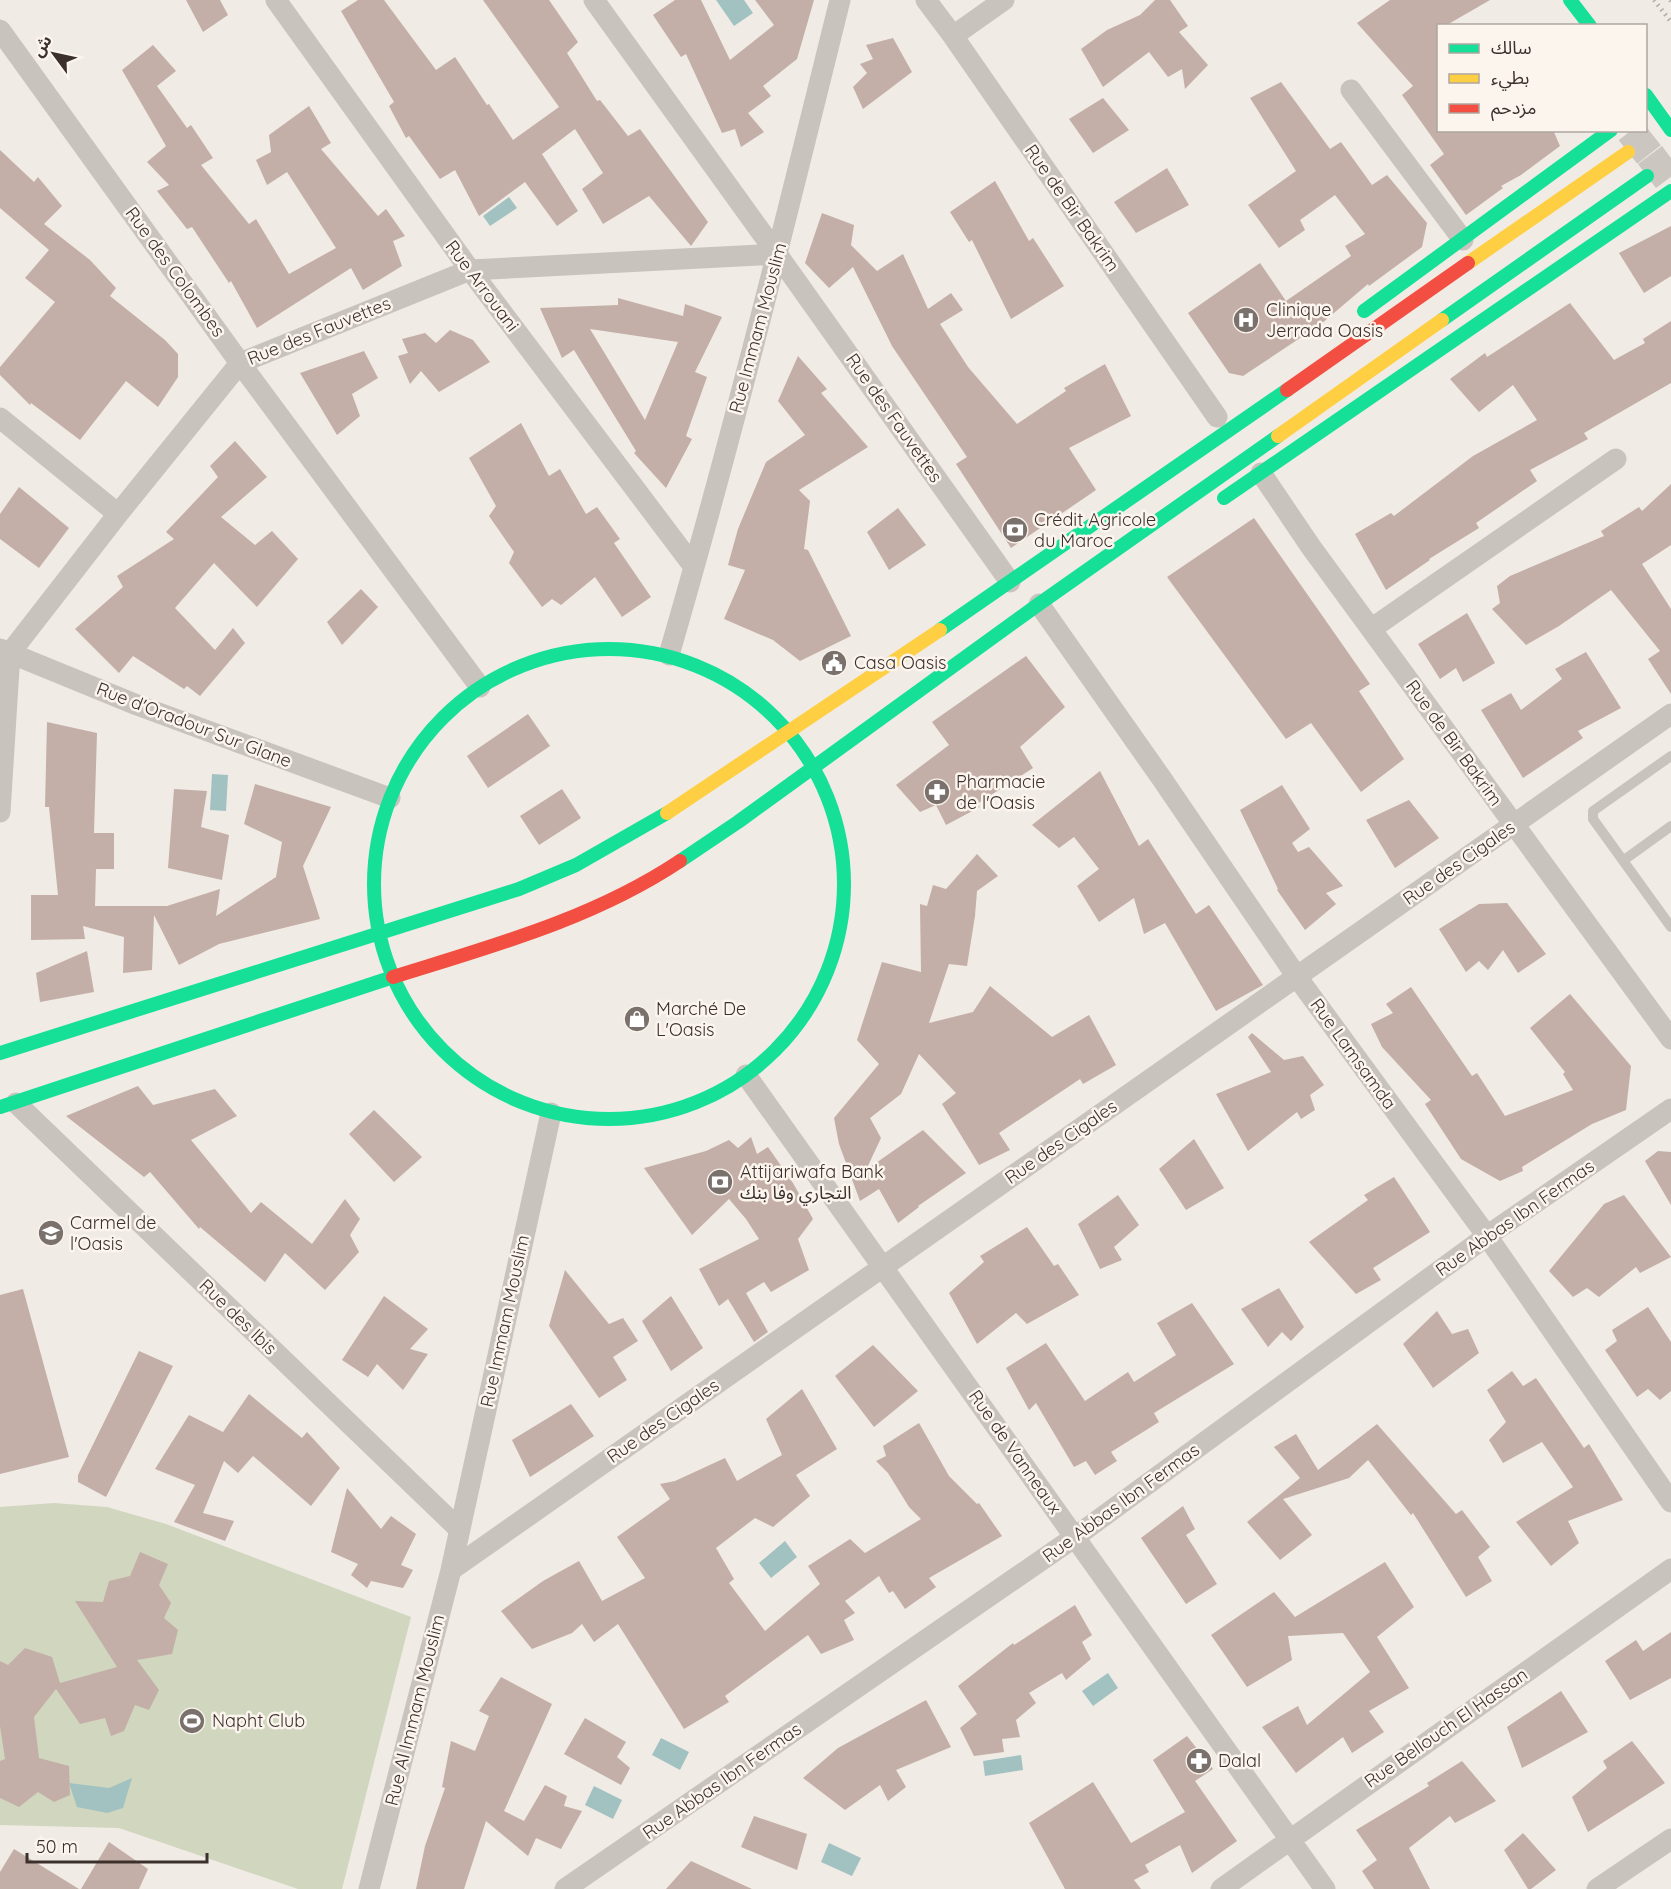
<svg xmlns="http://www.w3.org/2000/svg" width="1671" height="1889" font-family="Quicksand,'Noto Sans Arabic',sans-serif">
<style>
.green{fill:#d1d6bf}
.water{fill:#a1c2c1}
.building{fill:#c3afa7;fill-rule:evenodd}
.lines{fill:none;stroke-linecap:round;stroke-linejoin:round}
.secondary-tunnel{stroke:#ccc6c0;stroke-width:30;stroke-dasharray:30 15;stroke-linecap:butt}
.lane{stroke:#c9c3be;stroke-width:10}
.street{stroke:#c9c3be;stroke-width:21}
.fast{stroke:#16e098;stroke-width:14}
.slow{stroke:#ffcf43;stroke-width:14}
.jam{stroke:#f24e42;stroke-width:14}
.rail{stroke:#b1aca8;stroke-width:4.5;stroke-dasharray:1.5 4.5;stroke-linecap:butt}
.labels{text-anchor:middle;stroke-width:5;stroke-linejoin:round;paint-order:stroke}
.street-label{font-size:18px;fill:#3b302b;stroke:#fbf5ee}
.poi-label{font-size:18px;fill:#3b302b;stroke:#fbf5ee;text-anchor:start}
</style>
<rect width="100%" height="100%" fill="#f0ebe5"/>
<path class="green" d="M54,1503L107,1507L166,1524L411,1617L342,1889H298L119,1828L0,1825V1507Z"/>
<path class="water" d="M716,0H744L753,13L734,26Z
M509,197L517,208L490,226L483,216Z
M212,774L228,775L226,811L210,810Z
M785,1541L797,1557L771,1578L759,1563Z
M1108,1673L1118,1688L1093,1706L1082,1691Z
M661,1738L689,1752L680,1770L652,1755Z
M1021,1755L1023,1770L985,1776L983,1761Z
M132,1778L123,1808L107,1813L77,1807L69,1783L109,1788Z
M594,1786L622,1800L613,1819L585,1805Z
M829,1843L861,1858L852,1876L821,1862Z"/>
<path class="building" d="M186,0H220L228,15L203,32Z
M358,0H384L436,70L455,57L487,105L489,104L513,140L559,107L483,0H549L578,42L567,53L597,101L600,100L628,136L640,129L708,222L691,246L649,196L603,224L582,189L603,173L575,129L542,154L578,211L557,226L525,182L479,216L455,170L440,179L409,136L406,138L389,106L394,102L341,11Z
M675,0H701L730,60L774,25L755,0H814L797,59L763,86L771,96L748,113L764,132L741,147L735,129L722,133L686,54L681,57L653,15Z
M1155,0H1170L1188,26L1179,32L1208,65L1185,89L1182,69L1168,77L1149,52L1103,87L1081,49L1107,30L1140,15Z
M1390,0H1490L1445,26H1438V130H1553L1560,146L1521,175L1501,186L1503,188L1466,215L1430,165L1444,154L1402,95L1413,86L1357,23Z
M893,38L912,72L863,109L853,87L867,73L860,64L873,59L866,45Z
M153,45L176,71L157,86L187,128L191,125L213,158L201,165L249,224L256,219L289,274L336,248L287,172L267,185L256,160L271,152L269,135L309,106L331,143L321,149L378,216L386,209L405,236L393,241L402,266L363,290L351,268L257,328L231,281L229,283L192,227L187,229L157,191L169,185L147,162L166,146L122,70Z
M1281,82L1330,149L1341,142L1372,185L1387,175L1427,223L1422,247L1369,286L1368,284L1321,324L1243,376L1229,373L1188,313L1260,263L1286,301L1351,256L1345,246L1365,234L1335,195L1300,220L1305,230L1279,248L1248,205L1296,171L1250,98Z
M1103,98L1129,130L1093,153L1069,119Z
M0,150L34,182L38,177L62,206L44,224L90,260L116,288L110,296L165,340L178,354V377L158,407L126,381L80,440L31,403L30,405L0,375V367L55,302L25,278L49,250L0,208Z
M1167,168L1189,205L1136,233L1114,202Z
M995,181L1029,241L1033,238L1064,286L1011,319L972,240L969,242L950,212Z
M822,213L854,225L851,245L877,271L903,254L928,309L951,293L963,310L940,324L968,367L1017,424L1066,391L1064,388L1105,364L1131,416L1069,448L1096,490L1011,548L956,464L967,457L892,346L853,267L829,288L805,263Z
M1671,226V276L1644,293L1619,253Z
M618,298L683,316L685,304L722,317L695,372L707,377L686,436L692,439L666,488L634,453L636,451L574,350L562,358L540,308L618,305ZM590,329L678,342L645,420Z
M1570,303L1614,360L1645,343L1643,339L1671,321V383L1584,433L1588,439L1530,470L1537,481L1476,523L1479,528L1429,559L1430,560L1386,590L1355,534L1391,513L1394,516L1473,456L1537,420L1513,385L1479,412L1450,379L1485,353L1487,357Z
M450,330L473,340L490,362L439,392L421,371L410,384L398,356L408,353L402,339L425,333L436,343Z
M364,351L378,378L352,394L360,416L337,435L300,373Z
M798,356L827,389L821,393L868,447L799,490L810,501L804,549L808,550L851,636L800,661L773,640L724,619L745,570L728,565L738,529L766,462L805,435L778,401Z
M521,423L549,476L560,469L586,514L597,507L620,539L614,543L651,597L622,617L595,577L561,605L552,599L542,607L509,563L514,552L489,516L496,506L469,458Z
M235,441L267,477L221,517L255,545L272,531L298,559L257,607L214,563L175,608L215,650L233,628L245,643L200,696L187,686L184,689L133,656L119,673L75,629L123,587L117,576L174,539L166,532L218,477L210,466Z
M1671,484V545L1642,564L1671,609V694L1648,659L1660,651L1611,590L1559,626L1526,645L1492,609L1500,603L1497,586L1510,576L1604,536L1601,531L1639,507L1642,511Z
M19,487L69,528L39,568L0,539V514Z
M898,508L926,545L889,570L867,532Z
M1254,518L1370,684L1359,691L1404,759L1361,792L1311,723L1286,739L1167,577Z
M361,589L378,607L342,645L327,622Z
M1467,613L1495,663L1463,682L1456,668L1440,679L1418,644Z
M1586,652L1621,708L1578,731L1583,738L1523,778L1481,710L1511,693L1521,710L1562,679L1555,669Z
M1026,656L1065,707L1020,747L1033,768L977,804L980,807L946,825L936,805L920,812L896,785L949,745L932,722Z
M528,714L550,746L488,788L467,756Z
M47,722L97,733L94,833H114V869H96L95,906H167L220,889L216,916L276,877L282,842L244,824L255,784L331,807L303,866L320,919L219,944L179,965L154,915L152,970L123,973L124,937L83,926L85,939L31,940V895H58L49,807H45Z
M1100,771L1139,846L1148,839L1196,914L1209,905L1263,985L1216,1011L1165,923L1144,934L1134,898L1099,922L1077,886L1099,869L1074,837L1059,848L1032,825Z
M1282,785L1310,829L1292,843L1298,852L1309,847L1343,886L1326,893L1336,904L1305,930L1277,890L1278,889L1240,810Z
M174,789L207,791L201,827L229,835L222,880L168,868Z
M562,789L581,818L539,845L520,816Z
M1409,800L1439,838L1395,868L1366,820Z
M977,854L998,876L977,891L975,916L967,966L949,964L929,1023L973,1012L990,986L1052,1037L1089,1015L1116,1065L1083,1084L1080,1079L999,1133L1010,1150L979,1165L942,1104L956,1093L919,1054L901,1094L870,1118L881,1138L866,1170L923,1130L966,1173L918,1206L919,1207L898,1223L879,1189L860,1201L839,1144L834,1118L879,1064L857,1040L882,962L921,972L920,904L927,906L933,885L946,889Z
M1507,903L1546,954L1518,973L1503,950L1488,970L1479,961L1466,972L1439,929L1479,904Z
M87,951L94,992L40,1002L36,973Z
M1411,987L1472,1076L1477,1073L1505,1116L1573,1090L1563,1074L1565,1072L1530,1028L1570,994L1631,1066L1626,1110L1592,1124L1522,1167L1523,1171L1500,1181L1461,1159L1425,1104L1431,1100L1382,1047L1371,1024L1393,1013L1386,1004Z
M1252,1033L1284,1060L1303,1056L1324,1085L1310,1095L1315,1110L1301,1119L1297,1112L1248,1151L1216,1094L1271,1072L1248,1037Z
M138,1086L153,1105L215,1089L237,1116L191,1140L251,1213L261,1202L312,1244L345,1199L360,1219L350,1235L359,1252L325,1290L285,1253L265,1282L200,1227L199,1229L150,1172L144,1177L66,1116Z
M374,1110L422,1157L394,1182L349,1134Z
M751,1137L757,1154L768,1147L793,1183L813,1219L798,1239L809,1270L771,1292L764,1282L746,1293L768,1332L754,1342L728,1299L719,1306L699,1269L759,1239L746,1219L729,1199L692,1235L644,1168L706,1151L729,1140L738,1148Z
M1194,1139L1224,1188L1186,1210L1159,1169Z
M1658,1151L1671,1152V1205L1645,1161Z
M1394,1177L1430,1232L1373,1268L1381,1280L1356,1294L1309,1242L1368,1200L1364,1195Z
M1118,1195L1139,1225L1114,1247L1122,1260L1100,1269L1078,1224Z
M1624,1195L1671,1257L1640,1273L1636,1267L1599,1297L1587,1288L1573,1297L1549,1271L1604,1204Z
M1027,1227L1054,1266L1058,1264L1079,1295L1027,1324L1016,1313L977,1344L949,1293L984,1262L980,1256Z
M565,1270L609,1324L623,1318L638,1341L613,1357L627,1380L599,1398L549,1326Z
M1279,1288L1304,1327L1291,1341L1282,1332L1268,1347L1241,1309Z
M23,1289L69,1457L0,1474V1295Z
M384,1296L428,1329L410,1349L428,1354L403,1390L377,1364L368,1377L342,1360Z
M671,1296L703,1348L671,1371L642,1321Z
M1192,1303L1234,1364L1154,1413L1159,1422L1111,1452L1117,1461L1095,1475L1086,1461L1074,1467L1036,1403L1029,1410L1006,1368L1046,1343L1085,1401L1128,1372L1134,1382L1176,1355L1157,1323Z
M1648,1307L1671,1342V1391L1660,1400L1648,1389L1637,1397L1605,1350L1617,1341L1612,1330Z
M1437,1311L1452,1334L1468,1329L1479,1353L1433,1388L1403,1344Z
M873,1345L918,1391L874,1427L835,1376Z
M139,1351L173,1366L106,1497L78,1482V1475Z
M1512,1371L1523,1386L1536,1378L1584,1448L1589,1444L1623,1500L1568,1521L1579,1543L1551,1566L1516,1522L1573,1487L1542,1442L1503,1463L1489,1440L1506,1422L1487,1390Z
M802,1389L837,1449L796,1475L810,1496L773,1527L755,1518L716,1548L734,1579L729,1583L765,1631L820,1584L808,1566L850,1539L865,1553L921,1519L909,1507L888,1473L876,1461L886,1456L883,1446L919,1423L949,1476L977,1504L979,1503L1002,1536L929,1578L936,1587L905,1609L893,1591L889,1593L879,1576L845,1601L855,1613L844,1620L854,1640L821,1654L808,1635L725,1696L729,1702L684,1729L618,1624L594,1642L582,1624L572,1633L532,1649L501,1611L543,1581L579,1561L602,1601L645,1578L617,1537L670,1499L660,1484L675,1481L725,1458L737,1481L782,1455L766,1419Z
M249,1394L302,1438L307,1432L340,1468L311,1506L253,1456L238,1473L224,1461L203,1513L234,1521L225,1541L174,1522L195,1485L155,1469L189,1415L223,1432Z
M571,1404L594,1436L530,1477L512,1440Z
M1377,1424L1456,1514L1462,1510L1490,1547L1478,1557L1492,1581L1466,1597L1413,1513L1411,1515L1368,1460L1349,1478L1283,1499L1312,1535L1280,1560L1247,1522L1300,1478L1274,1447L1296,1434L1318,1470Z
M347,1488L381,1529L391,1516L416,1534L401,1565L413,1570L403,1588L371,1581L367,1588L351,1575L358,1564L331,1552Z
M1183,1506L1195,1529L1186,1535L1217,1584L1186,1604L1141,1538Z
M140,1552L168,1564L159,1585L171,1603L164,1618L178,1630L172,1654L137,1660L159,1690L149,1710L135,1705L124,1731L111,1736L105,1718L80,1724L56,1689L34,1717L39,1758L69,1766L70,1795L54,1802L38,1792L19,1807L0,1798V1761L5,1759L0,1726V1661L8,1665L25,1648L52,1657L60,1683L117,1667L75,1601L103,1602L109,1581L130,1576Z
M1385,1562L1414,1607L1377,1637L1409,1688L1369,1711L1384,1732L1352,1753L1343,1737L1296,1773L1262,1727L1298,1706L1307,1725L1370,1672L1343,1633L1288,1636L1292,1660L1247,1687L1211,1635L1274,1592L1295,1617Z
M1075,1605L1092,1635L1082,1642L1091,1659L1066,1680L1062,1673L1029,1693L1036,1703L1016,1720L1020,1737L1002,1739L1004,1752L974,1756L960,1728L977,1714L958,1686L1013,1643L1014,1645Z
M1671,1632V1678L1630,1700L1605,1661L1636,1640L1643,1651Z
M501,1677L552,1704L504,1811L524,1821L545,1785L567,1796L564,1806L582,1811L561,1849L536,1838L528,1856L486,1821L464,1889H416L425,1846L445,1788L442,1787L451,1741L475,1751L489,1716L479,1711Z
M1561,1691L1588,1732L1522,1768L1507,1727Z
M926,1700L951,1747L896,1770L906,1787L888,1801L880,1785L845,1810L803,1778L838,1748Z
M585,1718L626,1742L617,1757L630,1768L621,1785L564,1754Z
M1187,1736L1213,1769L1195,1781L1237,1841L1192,1873L1180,1845L1145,1865L1149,1872L1134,1880L1141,1889H1065L1029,1823L1093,1782L1131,1843L1185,1812L1153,1760Z
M1632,1741L1665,1783L1588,1832L1572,1797L1607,1768L1603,1761Z
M1462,1761L1496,1801L1455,1823L1450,1816L1409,1848L1430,1889H1374L1362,1871L1377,1860L1356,1830L1429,1786L1427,1783Z
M754,1816L807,1834L797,1870L741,1847Z
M1523,1833L1556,1870L1531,1889H1528L1504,1850Z
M109,1842L148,1869L139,1889H81Z
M14,1849L79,1889H0V1872Z
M691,1861L752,1889H666Z"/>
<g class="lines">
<path class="secondary-tunnel" d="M1628,152L1671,118
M1647,176L1671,158"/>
<path class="lane" d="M1671,756L1593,811V819L1671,927
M1624,860L1671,826"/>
<path class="street" d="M276,0L470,270L694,567
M594,0L777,254
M926,0L953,36L1217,417
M0,30L240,363L480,687
M953,36L1004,0
M1351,90L1463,240
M0,418L118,514
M1261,473L1311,547L1671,1039
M1039,604L1162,779L1297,977L1487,1236L1671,1502
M1371,629L1616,459
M0,649L137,705L390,798
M669,655C732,438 786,219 840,0
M0,812L10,653L118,514L240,363L470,270L777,254L1010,582
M746,1075L1325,1889
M16,1103L460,1530
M451,1570L1671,714
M369,1889L451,1570L551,1113
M565,1889L1075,1537L1487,1236L1671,1109
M1221,1889L1671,1569
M1597,1889L1671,1839"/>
<path class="fast" d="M1570,0L1590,26
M1646,95L1671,130
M1364,311L1611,130
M1442,320L1647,176
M1224,498L1671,191
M940,630L1287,390
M374 884a235 235 0 1 1 470 0a235 235 0 1 1-470 0Z
M680,861L738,822L1039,604L1278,436
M0,1053L519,889L576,865L667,813
M0,1107L393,977"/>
<path class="slow" d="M1468,263L1628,152
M1278,436L1442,320
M667,813L940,630"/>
<path class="jam" d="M1287,390L1468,263
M393,977C492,946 593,919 680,861"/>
<path class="rail" d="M1654,0L1671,22
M1670,0L1671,1"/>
</g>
<defs>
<g id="hospital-disc" transform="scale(1.35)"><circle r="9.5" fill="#7a716c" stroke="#fbf5ee"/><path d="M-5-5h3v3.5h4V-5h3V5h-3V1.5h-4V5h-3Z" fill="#fff"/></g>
<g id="bank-disc" transform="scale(1.35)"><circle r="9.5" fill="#7a716c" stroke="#fbf5ee"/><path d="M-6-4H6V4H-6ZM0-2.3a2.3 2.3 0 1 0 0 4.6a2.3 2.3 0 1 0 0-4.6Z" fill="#fff"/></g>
<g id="civic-disc" transform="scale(1.35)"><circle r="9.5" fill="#7a716c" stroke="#fbf5ee"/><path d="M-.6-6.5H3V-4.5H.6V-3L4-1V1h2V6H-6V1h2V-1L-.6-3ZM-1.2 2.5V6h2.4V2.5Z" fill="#fff"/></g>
<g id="pharmacy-disc" transform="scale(1.35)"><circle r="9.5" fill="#7a716c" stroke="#fbf5ee"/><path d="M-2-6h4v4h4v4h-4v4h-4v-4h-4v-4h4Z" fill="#fff"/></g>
<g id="shop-disc" transform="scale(1.35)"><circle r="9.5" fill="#7a716c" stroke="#fbf5ee"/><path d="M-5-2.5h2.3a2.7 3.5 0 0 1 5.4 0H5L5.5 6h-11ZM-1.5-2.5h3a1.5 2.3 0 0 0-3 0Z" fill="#fff"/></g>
<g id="school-disc" transform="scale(1.35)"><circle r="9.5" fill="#7a716c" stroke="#fbf5ee"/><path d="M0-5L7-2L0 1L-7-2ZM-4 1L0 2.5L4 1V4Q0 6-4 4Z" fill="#fff"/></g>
<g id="stadium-disc" transform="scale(1.35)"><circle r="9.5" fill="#7a716c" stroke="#fbf5ee"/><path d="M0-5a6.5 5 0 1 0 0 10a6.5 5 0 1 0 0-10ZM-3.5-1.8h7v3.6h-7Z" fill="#fff"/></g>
</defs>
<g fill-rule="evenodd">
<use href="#hospital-disc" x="1246" y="320"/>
<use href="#bank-disc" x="1015" y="530"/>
<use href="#civic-disc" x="834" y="663"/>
<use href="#pharmacy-disc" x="937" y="792"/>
<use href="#shop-disc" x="637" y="1019"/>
<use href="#bank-disc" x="720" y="1182"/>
<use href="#school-disc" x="51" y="1233"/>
<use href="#stadium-disc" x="192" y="1721"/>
<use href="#pharmacy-disc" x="1199" y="1761"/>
</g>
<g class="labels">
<g class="street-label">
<text transform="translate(1072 208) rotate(55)" y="6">Rue de Bir Bakrim</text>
<text transform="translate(175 272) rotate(54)" y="6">Rue des Colombes</text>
<text transform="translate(482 286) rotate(53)" y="6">Rue Arrouani</text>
<text transform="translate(758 328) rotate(-75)" y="6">Rue Immam Mouslim</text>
<text transform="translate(319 331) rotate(-22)" y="6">Rue des Fauvettes</text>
<text transform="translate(894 418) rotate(55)" y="6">Rue des Fauvettes</text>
<text transform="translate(194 725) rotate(21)" y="6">Rue d'Oradour Sur Glane</text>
<text transform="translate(1454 743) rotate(54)" y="6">Rue de Bir Bakrim</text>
<text transform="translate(1459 863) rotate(-35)" y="6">Rue des Cigales</text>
<text transform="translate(1353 1054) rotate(54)" y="6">Rue Lamsamda</text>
<text transform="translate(1061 1142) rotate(-35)" y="6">Rue des Cigales</text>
<text transform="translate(1515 1218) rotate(-35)" y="6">Rue Abbas Ibn Fermas</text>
<text transform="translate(238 1317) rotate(44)" y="6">Rue des Ibis</text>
<text transform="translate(505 1321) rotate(-78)" y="6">Rue Immam Mouslim</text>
<text transform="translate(663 1421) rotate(-35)" y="6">Rue des Cigales</text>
<text transform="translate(1015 1452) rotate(55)" y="6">Rue de Vanneaux</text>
<text transform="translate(1121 1503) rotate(-36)" y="6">Rue Abbas Ibn Fermas</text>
<text transform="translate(415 1710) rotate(-76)" y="6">Rue Al Immam Mouslim</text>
<text transform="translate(1446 1728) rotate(-35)" y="6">Rue Bellouch El Hassan</text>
<text transform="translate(722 1781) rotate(-35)" y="6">Rue Abbas Ibn Fermas</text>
</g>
<g class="poi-label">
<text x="1266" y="316">Clinique<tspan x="1266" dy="21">Jerrada Oasis</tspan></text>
<text x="1034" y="526">Crédit Agricole<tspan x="1034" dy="21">du Maroc</tspan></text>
<text x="854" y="669">Casa Oasis</text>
<text x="956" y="788">Pharmacie<tspan x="956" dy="21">de l'Oasis</tspan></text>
<text x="656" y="1015">Marché De<tspan x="656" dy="21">L'Oasis</tspan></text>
<text x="740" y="1178">Attijariwafa Bank<tspan x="740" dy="21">التجاري وفا بنك</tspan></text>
<text x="70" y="1229">Carmel de<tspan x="70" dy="21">l'Oasis</tspan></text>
<text x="212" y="1727">Napht Club</text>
<text x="1218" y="1767">Dalal</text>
</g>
</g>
<rect x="1437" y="24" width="210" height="108" fill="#fbf5ee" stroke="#aea6a0" stroke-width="1.5"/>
<rect x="1449" y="44" width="30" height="9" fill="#16e098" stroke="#aea6a0" stroke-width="1.5"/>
<text x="1491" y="54" font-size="18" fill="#3b302b">سالك</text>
<rect x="1449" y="74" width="30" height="9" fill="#ffcf43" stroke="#aea6a0" stroke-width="1.5"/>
<text x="1491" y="84" font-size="18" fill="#3b302b">بطيء</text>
<rect x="1449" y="104" width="30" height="9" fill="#f24e42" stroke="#aea6a0" stroke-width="1.5"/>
<text x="1491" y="114" font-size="18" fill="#3b302b">مزدحم</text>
<g transform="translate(54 54) rotate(303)" stroke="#fbf5ee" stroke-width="4.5" paint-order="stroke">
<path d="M0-4.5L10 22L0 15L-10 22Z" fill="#3b302b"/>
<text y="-9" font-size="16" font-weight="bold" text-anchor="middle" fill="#3b302b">ش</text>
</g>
<path d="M27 1853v9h180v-9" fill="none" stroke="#3b302b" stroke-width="3"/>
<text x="36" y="1853" font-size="18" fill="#3b302b" stroke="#fbf5ee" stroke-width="4.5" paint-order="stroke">50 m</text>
</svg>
